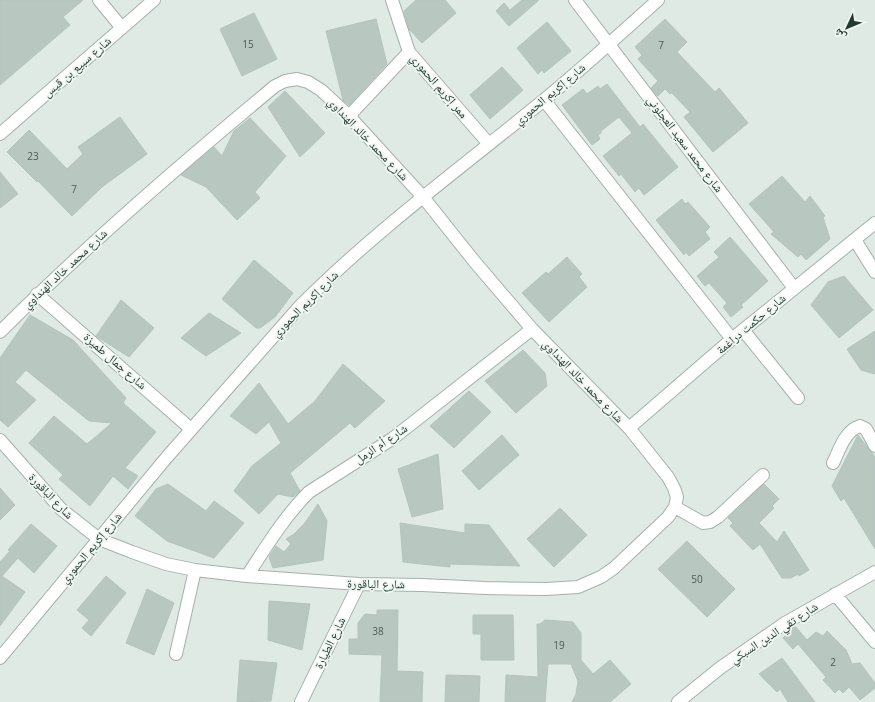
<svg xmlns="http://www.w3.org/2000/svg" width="875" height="702" font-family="'Open Sans','Noto Naskh Arabic',sans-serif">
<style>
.building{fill:#b9c7c1;stroke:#b3c3bc}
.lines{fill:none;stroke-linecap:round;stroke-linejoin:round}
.minor-casing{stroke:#a3b1ac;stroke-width:14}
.minor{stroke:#fff;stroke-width:12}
.labels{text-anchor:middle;stroke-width:3.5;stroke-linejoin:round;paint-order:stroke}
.number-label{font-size:10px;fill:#485c56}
.street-label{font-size:12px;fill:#223932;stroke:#f0f7f3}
</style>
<rect width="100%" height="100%" fill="#e0eae5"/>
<path class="building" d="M0,0H83L63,17L70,25L0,85Z
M416,0H445L456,13L422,43L409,29L404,11Z
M522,0H539L509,26L496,11L504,3L510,10Z
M254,13L277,59L242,76L220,29Z
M376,19L387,64L349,105L343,100L326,31Z
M665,19L687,42L677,52L715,92L719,88L748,123L713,152L684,117L690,112L672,93L670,94L665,89L658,96L656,94L651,88L658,81L638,59L642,55L635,47Z
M547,22L571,51L544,73L542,70L538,74L517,48Z
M502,67L523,90L490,119L470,95Z
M607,84L640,127L643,124L678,167L644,195L639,188L635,192L621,174L619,176L603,156L632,133L619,117L601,131V133L598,135L600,139L592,145L562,105L583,89L587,94L598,86L600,89Z
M285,91L325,133L300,157L268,107Z
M120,117L147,154L102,187L72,216L38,181L37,182L7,152L29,130L67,169L83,154L78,147Z
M250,118L286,156L255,192L260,198L237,220L206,187L181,175L214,147L222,156L234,131Z
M0,172L18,194L0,208Z
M782,176L805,202L810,196L825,216L823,217L830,239L806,260L801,254L798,257L771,234L774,232L749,204Z
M682,199L685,204L688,202L710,227L705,232L710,239L689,256L686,252L684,255L656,220Z
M730,237L768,281L741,305L743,307L731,317L723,307L727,303L709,283L705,286L697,276L719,257L714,252Z
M567,257L582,274L579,277L587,287L549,322L522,293L546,272L548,274Z
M254,260L293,293L275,317L260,328H256L222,299Z
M844,276L873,310L839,338L811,305L828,282Z
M121,300L154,328L129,357L96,336Z
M209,313L241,333L206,356L181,338Z
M30,315L73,340L126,398L123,403L156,432L125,468L138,476L128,489L113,476L90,506L59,479L63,475L29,443L54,416L87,444L112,423L89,421L26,370L15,382L36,400L8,427L0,420V358Z
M875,331V374L861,370L847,349Z
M523,350L545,373L547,386L516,413L485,381Z
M343,364L385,401L355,428L350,423L290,473L300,491L293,497L278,494L259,514L234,491L252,466L281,443L269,422L256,434L230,416L259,383L288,424L315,401Z
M469,391L491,412L454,448L430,426Z
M502,435L519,455L479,490L462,471Z
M858,435L875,457V549L844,498L841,501L832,486Z
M438,454L443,509L412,517L398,469Z
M168,484L206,511L214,501L244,523L214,558L167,541L135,516L156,489Z
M764,484L779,499L772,506L774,508L759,523L777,542L784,531L809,570L799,576L798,574L791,578H782L760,544L753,550L730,526L733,523L728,518Z
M0,488L15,505L0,520Z
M318,504L327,521L323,560L273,568L269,557L276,546L284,552L291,544L286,539L294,534L304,524Z
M560,508L587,535L554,567L527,539Z
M400,523L465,533V524L489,525L520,566L450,564V567L403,562Z
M31,524L57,546L34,573L18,558L2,576L25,592L0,626V562L10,551L8,550Z
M687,541L735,589L707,617L658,569Z
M106,576L126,593L91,636L82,628L89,620L77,610Z
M147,589L174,603L154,655L126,643Z
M269,601L310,604L302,650L268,640Z
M377,610H398L397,671L423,672L422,702H380L382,655L349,654V639H358V623L365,614L377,615Z
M473,615H513L514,660H481V634H473Z
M545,620L573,622L581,633V660L593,674L610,660L631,684L610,702H572L576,694L578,681L571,664H548L545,702H505L506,675L538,677L537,624H540Z
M795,626L807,640L816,632L823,636L827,631L846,650L852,664L860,663L875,683V688L860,700L849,687L843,693L839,689L835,693L823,680L826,677L798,644L793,649L783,638L789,632L787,630Z
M782,658L815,702H788L780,689L777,692L759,674Z
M240,660L277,663L271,701L237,702Z
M446,675L480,676L479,702H445Z"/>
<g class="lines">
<g class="minor-casing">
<path id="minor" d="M99,0L122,28
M392,0L409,52L489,144
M575,0L794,288
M544,100L732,339
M349,116L409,52
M0,134L154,0
M855,240L875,272
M37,294L191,429
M743,330L798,398
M0,332C87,245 180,165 275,86L285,81L297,79L308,82L321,90L349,116L423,197L474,261L532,329L629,428L668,477L674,488L677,497L675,507L668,517L614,568L601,577L578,587L546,589L485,588L422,585L359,584L247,576L195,570L166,564L132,552L99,539L61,509L0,440
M629,428L732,339L875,223
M833,463C839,451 845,430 860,426L866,429L875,446
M675,507L703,523L710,522L718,517L763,475
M247,576C266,547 284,517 309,492L392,439L532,329
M835,594L875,642
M176,654L195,570
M0,658L167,457L301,305C376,230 462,167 544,100C583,68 620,34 658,0
M301,702L359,584
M678,702L720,668L785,623L875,572"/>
</g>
<use href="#minor" class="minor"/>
</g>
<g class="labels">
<g class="number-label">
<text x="248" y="48">15</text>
<text x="661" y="49">7</text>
<text x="33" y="160">23</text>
<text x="74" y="193">7</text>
<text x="697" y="583">50</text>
<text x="378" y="635">38</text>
<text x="559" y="649">19</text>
<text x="833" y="666">2</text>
</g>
<g class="street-label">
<text transform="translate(77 67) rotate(-41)" y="4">شارع سبيع بن قيس</text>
<text transform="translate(439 86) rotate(49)" y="4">ممر إكريم الحموري</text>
<text transform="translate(550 94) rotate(-40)" y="4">شارع إكريم الحموري</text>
<text transform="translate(368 139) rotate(46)" y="4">شارع محمد خالد الهنداوي</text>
<text transform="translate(685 144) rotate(53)" y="4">شارع محمد سعيد العجلوني</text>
<text transform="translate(65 269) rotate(-43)" y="4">شارع محمد خالد الهنداوي</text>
<text transform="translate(305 304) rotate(-45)" y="4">شارع إكريم الحموري</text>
<text transform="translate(751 324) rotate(-40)" y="4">شارع حكمت دراغمة</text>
<text transform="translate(115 361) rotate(41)" y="4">شارع جمال طميزة</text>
<text transform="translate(583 381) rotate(46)" y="4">شارع محمد خالد الهنداوي</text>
<text transform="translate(381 444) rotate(-34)" y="4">شارع أم الرمل</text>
<text transform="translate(51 496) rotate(46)" y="4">شارع الباقورة</text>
<text transform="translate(91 548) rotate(-50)" y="4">شارع إكريم الحموري</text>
<text transform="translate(376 584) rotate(1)" y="4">شارع الباقورة</text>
<text transform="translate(774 633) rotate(-33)" y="4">شارع تقي الدين السبكي</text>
<text transform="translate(330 643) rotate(-64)" y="4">شارع الطيارة</text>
</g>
</g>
<g transform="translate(847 28) rotate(226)" stroke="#f0f7f3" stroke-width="3" paint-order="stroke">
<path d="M0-3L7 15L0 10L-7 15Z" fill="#223932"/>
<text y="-6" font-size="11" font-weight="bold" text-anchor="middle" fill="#223932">ش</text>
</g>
</svg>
